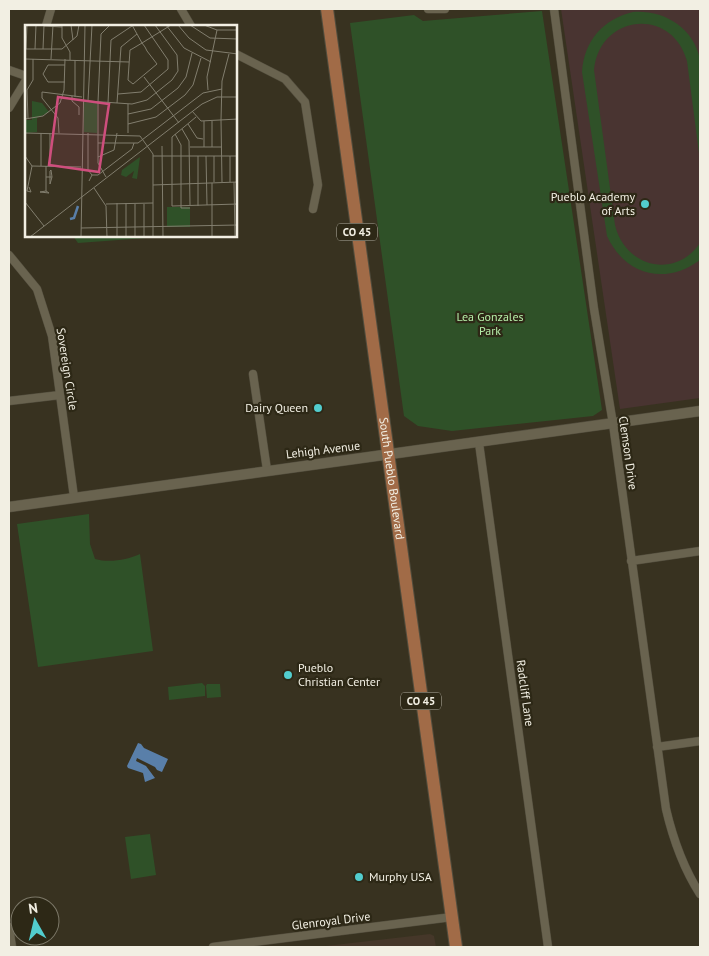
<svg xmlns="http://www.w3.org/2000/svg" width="709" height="956" font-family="'PT Sans',sans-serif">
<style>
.commercial{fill:#453729}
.education{fill:#493431}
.green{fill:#2f5128}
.water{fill:#597fa9}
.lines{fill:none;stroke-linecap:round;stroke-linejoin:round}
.minor-casing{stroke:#524d3d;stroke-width:9}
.tertiary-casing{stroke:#524d3d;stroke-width:11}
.primary-casing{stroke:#524d3d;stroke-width:14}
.minor{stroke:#69634f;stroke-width:8}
.tertiary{stroke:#69634f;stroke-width:10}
.primary{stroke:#a16b47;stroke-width:12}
.poi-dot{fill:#52cdce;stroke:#2d2816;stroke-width:2}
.labels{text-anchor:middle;stroke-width:4.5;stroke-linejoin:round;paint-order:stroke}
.shield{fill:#2d2816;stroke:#b7b3a6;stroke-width:1}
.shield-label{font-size:11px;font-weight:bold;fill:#f2efe3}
.poi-label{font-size:12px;fill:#f2efe3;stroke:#2d2816;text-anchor:end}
.park-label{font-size:12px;fill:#b5eda8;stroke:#2d2816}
.street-label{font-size:12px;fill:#f2efe3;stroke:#2d2816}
.inset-river{fill:none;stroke:#597fa9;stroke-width:2.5}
.inset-road{fill:none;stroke:#827e6e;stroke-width:1}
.view{fill:#ce4e7d;fill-opacity:0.15;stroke:#ce4e7d;stroke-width:2.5}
.inset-edge{fill:none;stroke:#f2efe3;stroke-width:2.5}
</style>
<rect width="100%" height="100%" fill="#383220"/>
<path class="commercial" d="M430,934L434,936L436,947H317Z"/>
<path class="education" d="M561,9H700V398L620,409Z"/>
<path class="green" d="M542,11L602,410L593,416L452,431L418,426L404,416L350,23L414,15L423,21Z
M633,12C664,10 693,27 700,59C702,73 700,88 700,102C700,122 700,141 700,161L687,61C672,6 599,14 594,70L615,225C625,267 675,280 700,243V260C665,286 625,275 607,236L582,72C584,41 603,19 633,12Z
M73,236H146V238L78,243Z
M89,514L90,544L95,559C109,563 127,560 140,554L153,651L38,667L17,524Z
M202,683L205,686V696L169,700L168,687Z
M207,684H220L221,697L207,698L206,686Z
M150,834L156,875L131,879L125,837Z"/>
<path class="water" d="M138,743L141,744L144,748L168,759L162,772L157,770L155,767L137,758L136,761L146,766L155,778L145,782L143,773L128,768L127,766Z"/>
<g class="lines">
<g class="minor-casing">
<path id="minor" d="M181,9L191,26
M428,9H445
M554,9L594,309L613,424L666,809C673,839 684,869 700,894
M46,26L51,9
M236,54L285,79L305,102L318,185L313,209
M9,70L26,76
M9,108L26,80
M9,255L37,289L52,336L74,497
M253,374L267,470
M9,401L60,395
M479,443L548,947
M631,561L700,551
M657,747L700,741
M9,927L12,947
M213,947L452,917"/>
</g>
<g class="tertiary-casing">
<path id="tertiary" d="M9,507C239,474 470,444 700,411"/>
</g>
<g class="primary-casing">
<g id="primary">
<path id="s1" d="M327,9L456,947"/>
</g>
</g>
<use href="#minor" class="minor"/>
<use href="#tertiary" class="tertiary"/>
<use href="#primary" class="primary"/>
</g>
<g class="poi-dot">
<circle cx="645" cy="204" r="5"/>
<circle cx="318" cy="408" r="5"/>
<circle cx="288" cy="675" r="5"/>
<circle cx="359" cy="877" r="5"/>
</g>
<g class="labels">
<g class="shield">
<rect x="337" y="223.5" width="40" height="17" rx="4"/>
<rect x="401" y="692.5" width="40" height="17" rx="4"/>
</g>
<g class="shield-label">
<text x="357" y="236">CO 45</text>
<text x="421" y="705">CO 45</text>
</g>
<g class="poi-label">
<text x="635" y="201">Pueblo Academy<tspan x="635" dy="14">of Arts</tspan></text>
<text x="308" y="412">Dairy Queen</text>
<text x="298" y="672" text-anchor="start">Pueblo<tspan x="298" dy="14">Christian Center</tspan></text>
<text x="369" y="881" text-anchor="start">Murphy USA</text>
</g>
<g class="park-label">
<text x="490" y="321">Lea Gonzales<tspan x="490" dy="14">Park</tspan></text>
</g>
<g class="street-label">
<text transform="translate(67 369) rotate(81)" y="4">Sovereign Circle</text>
<text transform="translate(323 450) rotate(-7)" y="4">Lehigh Avenue</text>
<text transform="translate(628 453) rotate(82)" y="4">Clemson Drive</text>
<text dy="4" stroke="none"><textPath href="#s1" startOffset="474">South Pueblo Boulevard</textPath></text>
<text transform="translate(525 693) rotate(82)" y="4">Radcliff Lane</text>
<text transform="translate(331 921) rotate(-7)" y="4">Glenroyal Drive</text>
</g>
</g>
<g transform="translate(25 25)">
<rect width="212" height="212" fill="#383220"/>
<path d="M7,76L17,78L24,87L12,93V107L0,108V95H7ZM58,77L72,78V108L59,107ZM115,132L112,154L107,153L109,146L101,152L96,150L97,145ZM142,182H165V202H142Z" fill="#2f5128"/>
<path class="inset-river" d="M45,194L49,193L53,181"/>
<path class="inset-road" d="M37,0V13L45,27V35M46,0L48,15M67,0L63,76L107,79L122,75L147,55L153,46L152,30L130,0M107,0L117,18L120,22L122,26L132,39L108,59L103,55L105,25L107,24L117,18L146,0M141,0L159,23L186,37M153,0L164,13L181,25L213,29M165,0L185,13L213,14M179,0L192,5H213M19,1L37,2M0,24H37L52,11L54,0M1,24L2,0M10,24L11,0M18,24L19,0M0,34L104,37M26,34L28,0M119,52L154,98M40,57H23L18,49L23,40H40M183,65L182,52L192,5M93,69L116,67L143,44V35L119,0M47,71V76L54,82V90M50,72V35M83,78L86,15L107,1M92,78L96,22L112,9M167,86L176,96L213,94M103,89L126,84L153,63L161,52L167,28M171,92L147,112V181L213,179M0,94L18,91L35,78L39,65L40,34M3,94L2,65L8,55V34M196,95L197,56L204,29M196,95L197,157M179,96V122M187,96V122M103,99L131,92L160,70L168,60L176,33M163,99L172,113L178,114M157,104L164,116L165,180M0,108L115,111L128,129V212M34,108L33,93L17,73V67L57,72M63,108V145L67,150M103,108V79M150,109L156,120V183H165M0,110V129M73,118H113L178,68L197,64M137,121L138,212M165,122H197M0,131L7,141L56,142M128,131H213M173,131V181M181,131L182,180M189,131V157M205,131V157M73,132L89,125L92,108M16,141V108M25,141V108M21,152H27L26,145L25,146V159L27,152M81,152L73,138V77L76,9L85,0M64,156L67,150H73L107,124L109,118M209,157L210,212M187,158V212M128,160L213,157M4,162L6,167L2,166L7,141M69,163L81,181L82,212M21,166L15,167L24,168L21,166V141M0,177L19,201M81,179L128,178M110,179V212M119,179V212M56,203L213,200M5,212L177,79L192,72H213M56,212L60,0M92,212V178M101,212V178"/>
<path class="view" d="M33,72L84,79L74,147L24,140Z"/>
<rect width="212" height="212" class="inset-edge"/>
</g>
<rect width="709" height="956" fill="none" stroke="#f2efe3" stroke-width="20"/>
<g transform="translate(35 921) rotate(352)"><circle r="24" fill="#2d2816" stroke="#7c7868"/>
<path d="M0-4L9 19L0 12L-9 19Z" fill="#52cdce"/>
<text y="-8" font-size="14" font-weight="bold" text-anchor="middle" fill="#f2efe3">N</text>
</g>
</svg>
